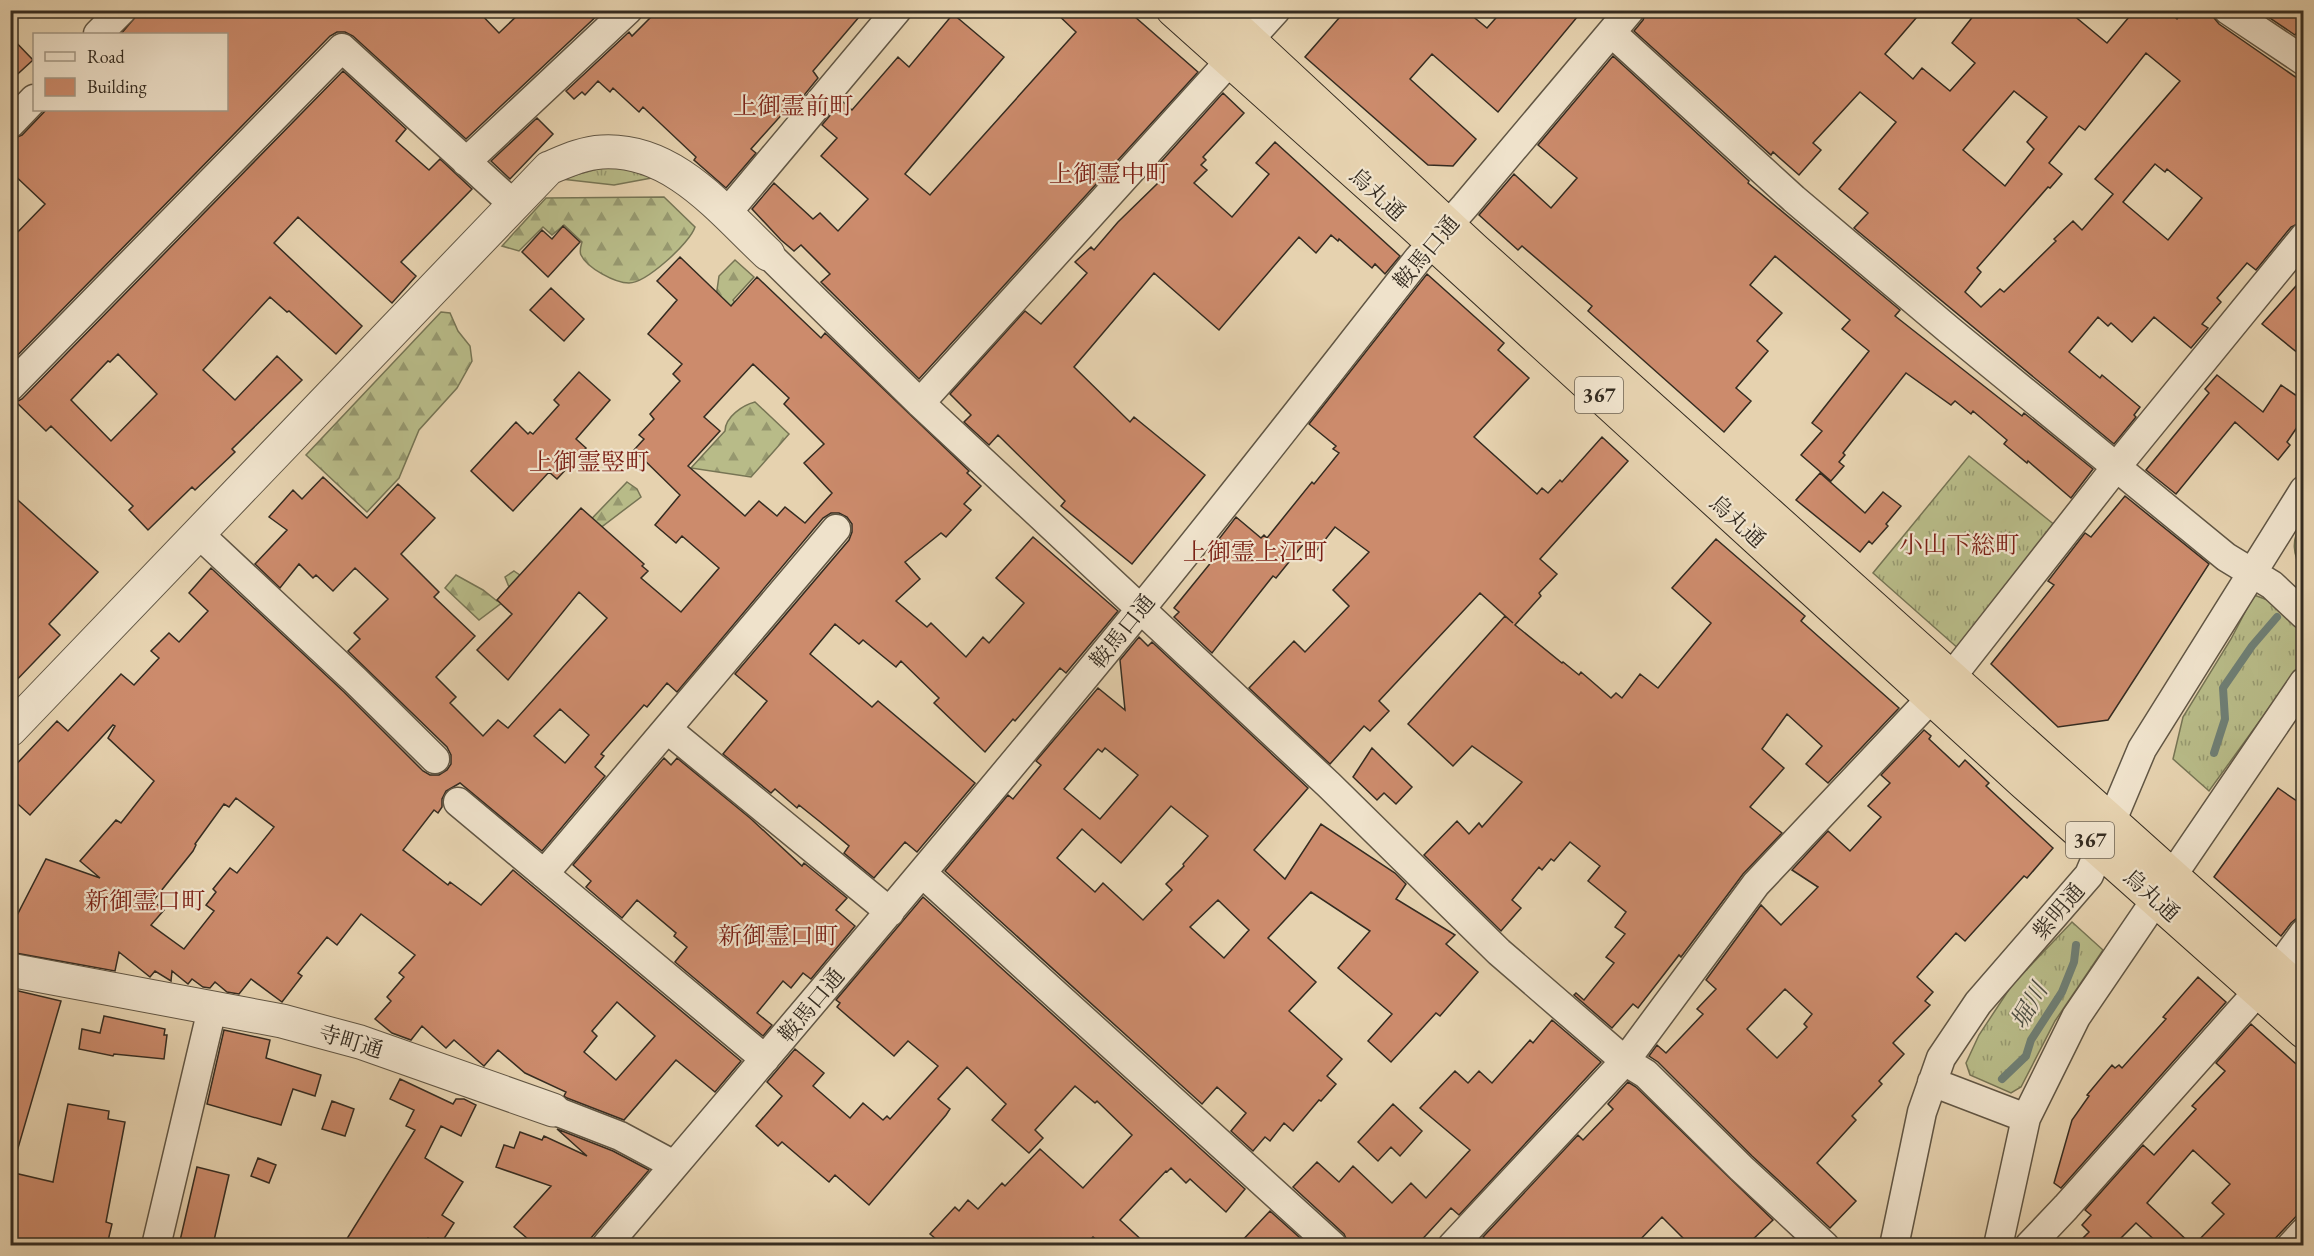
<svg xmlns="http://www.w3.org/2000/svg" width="2314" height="1256" font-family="'EB Garamond','Noto Serif JP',serif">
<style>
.grass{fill:url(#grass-tufts);stroke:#767454;stroke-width:1.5}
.forest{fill:url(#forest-firs);stroke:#767454;stroke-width:1.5}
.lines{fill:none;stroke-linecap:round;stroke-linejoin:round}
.stream{stroke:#6f7f75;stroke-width:8}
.building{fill:#cc8b6c;stroke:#352c21;stroke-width:1.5;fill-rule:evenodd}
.minor-casing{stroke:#615644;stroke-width:31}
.tertiary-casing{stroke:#615644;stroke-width:35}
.trunk-casing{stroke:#352c21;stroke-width:35}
.minor{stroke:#efe2cb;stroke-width:28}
.tertiary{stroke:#efe2cb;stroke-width:33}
.trunk{stroke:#e6d2af;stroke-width:33}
.labels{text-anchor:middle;stroke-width:4.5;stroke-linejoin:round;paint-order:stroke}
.shield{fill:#efe2cb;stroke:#6d6354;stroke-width:1.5}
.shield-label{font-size:21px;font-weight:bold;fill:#352c21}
.street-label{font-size:22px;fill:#352c21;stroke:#efe2cb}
.neighbourhood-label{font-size:24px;fill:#7a1f14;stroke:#efe2cb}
.water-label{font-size:24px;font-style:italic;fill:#4d4f44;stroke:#efe2cb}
</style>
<defs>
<pattern id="grass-tufts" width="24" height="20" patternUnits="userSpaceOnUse" patternTransform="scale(1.5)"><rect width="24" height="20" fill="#b8bb88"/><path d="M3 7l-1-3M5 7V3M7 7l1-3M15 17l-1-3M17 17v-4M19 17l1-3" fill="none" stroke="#96986f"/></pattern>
<pattern id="forest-firs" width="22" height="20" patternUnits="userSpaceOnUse" patternTransform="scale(1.5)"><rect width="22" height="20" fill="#b8bb88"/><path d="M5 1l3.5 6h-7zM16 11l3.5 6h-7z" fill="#96986f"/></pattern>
</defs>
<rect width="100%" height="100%" fill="#e6d2af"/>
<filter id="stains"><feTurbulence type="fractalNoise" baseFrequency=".00333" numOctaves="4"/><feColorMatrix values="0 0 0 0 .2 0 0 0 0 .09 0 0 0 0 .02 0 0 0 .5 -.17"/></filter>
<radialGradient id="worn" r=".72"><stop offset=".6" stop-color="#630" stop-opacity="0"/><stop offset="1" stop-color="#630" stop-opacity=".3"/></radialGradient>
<path class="grass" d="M612,165L657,177L614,185L561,179Z
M1969,456L2056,526L1960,650L1873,573Z
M2303,520V575C2293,553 2290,541 2303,520Z
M2254,595L2273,602L2303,630V661L2209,791L2173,759L2183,717L2231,639Z
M2072,922L2103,950L2055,1021L2021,1087L2011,1093L1970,1075L1966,1063L1979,1035L2012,985Z"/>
<path class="forest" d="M664,197L695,227C690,243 646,283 629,283C615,283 587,268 581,255C579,251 581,246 582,242L564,225L552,235L543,227L519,251L502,246L546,198Z
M735,260L754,277L733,300L739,307L737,314L716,297L719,276Z
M441,312L450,313L458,331L470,346L472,361L457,388L419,430L399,478L367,512L306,455Z
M755,402L789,434L751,477L691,468L725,431C725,417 743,405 755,402Z
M627,482L637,489L641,497L549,567V563Z
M514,571L527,580V584L479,620L445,588L456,575L483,590L497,601L509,587L505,577Z"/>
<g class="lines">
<path class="stream" d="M2214,753L2225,719L2223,688L2252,646L2277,617
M2002,1079L2026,1056L2031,1040L2062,992L2074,962L2076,945"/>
</g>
<path class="building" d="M141,10H477L499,33L523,10H603L466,139L353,36L345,32H337L330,36L10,363V240L45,204L10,171V140L22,135L46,110H226V34H121Z
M658,10H865L813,71L818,78L797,104L794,101L751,149L756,153L726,188L694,160L696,157L643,107L639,112L613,88L610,92L598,81L585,95L582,92L574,99L566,91L629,32L632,36Z
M1053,10H1127L1198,72L919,379L821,282L830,274L801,245L794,251L781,240L752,209L774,183L813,219L820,213L838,231L868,199L821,156L837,138L822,125L842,101L852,110L898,57L909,67L953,14L1004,57L905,174L930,195L1076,32Z
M1346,10H1465L1487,28L1503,10H1583L1498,112L1432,54L1410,79L1476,139L1453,166L1428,165L1305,57Z
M1923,10L1885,54L1913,79L1922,68L1950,91L1975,63L1952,43L1978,10H2067L2107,43L2135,10H2167L2177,19L2184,10H2212L2214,18L2219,24L2304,83V221L2291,227L2256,270L2247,263L2217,298L2221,302L2202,324L2208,328L2191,348L2154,317L2132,342L2111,323L2108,326L2098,317L2069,352L2100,378L2102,375L2140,407L2134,415L2136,417L2114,444L1854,228L1868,213L1839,189L1896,122L1860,92L1813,143L1821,150L1799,175L1773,152L1771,155L1634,31L1643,20L1647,10ZM2146,53L2180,81L2095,179L2113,194L2082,230L2073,221L2054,239L2056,241L2004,292L2000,289L1981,307L1965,292L1981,272L1977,268L2048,187L2050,188L2062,174L2049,163L2079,126L2085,130ZM2014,91L2047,117L2027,142L2034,149L2005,186L1963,150ZM2155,164L2165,172L2167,169L2202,198L2168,240L2123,202Z
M2258,10H2304V23L2295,35Z
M10,36L33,60L10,81Z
M1613,56L1749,181L1748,183L1900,310L1895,316L2022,416L2024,413L2093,469L2071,498L2028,461L2027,463L2004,444L2007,440L1973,411L1971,414L1955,401L1951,405L1906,373L1843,453L1845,455L1839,462L1844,466L1831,481L1801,455L1822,431L1812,423L1869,351L1842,329L1850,320L1775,256L1750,285L1782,313L1757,341L1768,351L1736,388L1751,401L1724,432L1588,311L1592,306L1522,246L1518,250L1479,215L1514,174L1551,208L1577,178L1538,145Z
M343,71L406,129L396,141L429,170L440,159L472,189L401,262L416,276L392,303L298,217L274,243L362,326L336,354L289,311L287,312L270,297L203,370L235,400L277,356L302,380L232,449L235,452L195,490L192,487L148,530L129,510L133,506L51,426L46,431L16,402L22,399ZM118,354L157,394L111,441L71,400L108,361L110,362Z
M1223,93L1244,113L1203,157L1206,160L1201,165L1207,170L1194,183L1232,217L1269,174L1256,163L1275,142L1400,256L1385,274L1375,264L1372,268L1339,239L1338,241L1331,235L1316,253L1299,237L1219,330L1154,273L1074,367L1130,422L1134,417L1205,475L1132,564L1061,506L1065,501L998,435L989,445L964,422L971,415L950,394L1025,311L1041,324L1087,273L1075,262L1091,247L1094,250L1118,222L1159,182L1150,174Z
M537,118L553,134L510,179L491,161Z
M563,226L580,242L548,277L522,252L542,230L552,239Z
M680,257L731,306L757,277L821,338L825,333L969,471L967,473L981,486L964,504L971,510L946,537L941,533L905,562L920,579L896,601L927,627L931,623L966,657L983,637L989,643L1024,603L996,578L1033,537L1118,611L1066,673L1060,668L1015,721L1013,719L985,752L934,703L939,698L901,661L896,667L863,640L859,644L835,624L810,654L872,707L878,701L975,783L917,852L905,842L874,878L844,853L849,846L819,821L799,805L797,808L775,789L771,793L723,754L767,701L735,674L849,540L852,532V524L847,517L839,513H831L823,518L677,692L667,683L647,707L644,705L601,754L604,756L595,767L605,776L542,851L460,783L446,791L442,799V807L438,813L434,810L403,850L448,885L450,882L481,905L513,870L741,1061L715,1092L676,1060L624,1120L567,1098L564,1096L566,1092L525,1073L498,1050L484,1066L454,1040L446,1048L422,1026L411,1040L392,1033L375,1019L391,1001L387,997L404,977L399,973L415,955L361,914L337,945L327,937L298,973L302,976L282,1002L251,979L239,994L227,992L215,982L210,988L203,987L192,979L188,984L172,971L171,981L155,971L150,977L119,952L115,971L10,952V929L46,859L100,878L80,861L116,820L121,823L154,781L108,738L115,726L113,725L30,815L10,797V771L57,721L68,731L121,674L134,685L159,658L151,651L169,633L179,642L208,611L189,593L211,568L344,692L423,771L430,775H439L447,770L451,764V755L447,747L348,651L360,639L354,633L388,599L355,568L333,591L316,575L313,578L299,564L280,588L255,564L287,530L269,517L293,490L302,499L323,477L367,518L398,484L435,518L401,554L439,592L434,597L475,636L436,677L456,697L450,703L483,736L498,720L508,728L607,618L579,592L508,680L477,650L512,614L497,600L581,508L644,564L642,566L648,571L641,578L681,612L719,568L682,536L676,543L655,525L680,495L634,450L644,439L639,435L654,419L650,414L680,381L673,374L682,364L648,334L677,300L657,281ZM753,364L789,398L784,404L824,444L804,463L832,493L805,523L785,507L777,516L759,501L745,516L688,466L720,431L704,417ZM560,709L589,735L565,763L534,736ZM236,798L274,827L237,873L230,868L213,889L216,892L206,905L214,911L184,949L151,925L164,910L153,901L193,851L196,845L195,844L224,804L229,807ZM617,1002L655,1036L616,1080L584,1052L597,1036L592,1031Z
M1427,274L1504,343L1498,350L1529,378L1474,437L1537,494L1542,488L1548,493L1560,480L1562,482L1602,437L1628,461L1540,559L1557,574L1539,593L1541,596L1515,625L1562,663L1563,662L1579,675L1581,672L1611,698L1616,693L1622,698L1640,674L1658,688L1711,623L1672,588L1716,539L1805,616L1801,621L1899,708L1828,783L1806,764L1822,746L1787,714L1762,749L1784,768L1750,807L1782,833L1743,874L1681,957L1679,955L1638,1008L1633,1004L1612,1028L1574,995L1576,993L1584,1000L1614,963L1606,957L1625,934L1615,927L1626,912L1588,881L1600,866L1570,842L1554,861L1551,859L1542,870L1539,867L1512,900L1521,908L1501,931L1424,855L1457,821L1469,834L1479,823L1482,827L1522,782L1472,746L1453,766L1408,724L1505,616L1513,623L1480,593L1379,701L1389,711L1370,731L1364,726L1330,764L1249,688L1294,641L1305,652L1349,606L1333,590L1369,552L1335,527L1317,550L1306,541L1276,578L1273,576L1212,653L1174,617L1179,612L1174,608L1226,544L1219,539L1236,517L1261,538L1264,535L1267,538L1312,482L1314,484L1339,453L1333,449L1336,446L1309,424Z
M2304,277V358L2262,324Z
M551,288L584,319L564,341L530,310Z
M579,372L610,400L576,439L586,448L557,479L549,472L513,511L471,471L516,422L528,434L530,432L533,434L559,405L554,400Z
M2217,375L2263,412L2281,385L2304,401V417L2287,442L2290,445L2278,460L2235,422L2176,494L2146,470L2209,393L2205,389Z
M1820,473L1865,513L1883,492L1901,506L1886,524L1888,526L1872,544L1869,541L1860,552L1796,500Z
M10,493L98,572L49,624L60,635L10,687Z
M2125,496L2209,564L2108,720L2058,727L1991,664L2054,585L2048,581L2085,533L2091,537Z
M1139,637L1148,646L1152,642L1308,788L1254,850L1285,879L1321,824L1395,873L1406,884L1396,899L1455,935L1446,944L1478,972L1440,1016L1436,1013L1391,1062L1368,1041L1392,1014L1338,968L1370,931L1311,892L1268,938L1316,982L1289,1011L1342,1059L1327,1076L1336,1084L1321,1101L1319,1100L1293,1131L1284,1123L1270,1141L1265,1137L1253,1151L1231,1131L1246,1113L1217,1087L1202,1104L945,871L1008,795L1013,799L1041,765L1036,761L1098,688L1125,710L1120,660ZM1105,748L1138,775L1100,819L1064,789L1098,749L1102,752ZM1171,806L1208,836L1183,864L1184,866L1166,884L1172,890L1143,920L1103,883L1095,892L1057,858L1082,829L1121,863ZM1218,900L1249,930L1224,958L1190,927Z
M1924,730L1931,736L1929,739L1959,767L1965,760L1989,783L1986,786L2053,848L2027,878L2024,876L1965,941L1956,933L1917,977L1933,992L1925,1001L1930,1005L1893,1043L1904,1054L1879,1081L1882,1084L1852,1116L1856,1120L1817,1163L1856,1201L1830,1228L1752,1156L1658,1062L1649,1056L1657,1045L1666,1053L1703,1014L1697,1009L1716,989L1706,980L1761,905L1781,925L1818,887L1792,870L1828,831L1850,851L1881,817L1868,806L1890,783L1881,775ZM1785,989L1812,1014L1804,1024L1807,1027L1777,1058L1747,1029Z
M1372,748L1412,787L1396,804L1384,793L1377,800L1353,777Z
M664,758L671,765L677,758L750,818L802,866L804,863L847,898L836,910L855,926L811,979L803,973L791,988L783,981L757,1013L772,1025L763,1036L675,962L687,947L674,936L676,933L637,900L622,918L586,887L591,881L573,865Z
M2278,788L2304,806V917L2297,918L2291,923L2281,936L2214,877Z
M923,897L1245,1189L1226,1212L1190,1179L1186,1183L1171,1168L1167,1172L1166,1171L1120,1220L1147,1245H1103L1093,1237L1085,1245H943L930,1234L955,1207L959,1211L968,1200L978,1209L1002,1183L1005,1186L1040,1149L1083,1188L1132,1135L1097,1101L1095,1103L1075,1086L1035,1130L1043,1138L1029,1153L992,1120L1006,1104L967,1067L938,1099L950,1109L946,1115L869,1205L835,1175L829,1182L782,1142L778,1146L756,1126L782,1096L767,1082L795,1049L824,1073L813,1086L850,1118L863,1103L883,1120L887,1116L890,1119L938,1066L908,1041L894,1056L837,1007L840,1003L836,1000Z
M2198,977L2226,1002L2061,1188L2054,1183L2072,1120L2089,1096L2087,1095L2112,1065L2115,1068L2119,1065L2122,1068L2166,1019L2163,1017Z
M10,989L61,1001L16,1155L10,1154Z
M104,1016L165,1029L164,1035H167L164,1059L114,1054L113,1056L79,1049L82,1029L100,1033Z
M1552,1020L1601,1062L1459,1215L1451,1208L1417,1245H1349L1344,1234L1293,1187L1317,1162L1339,1182L1353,1166L1392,1203L1411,1183L1426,1198L1470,1150L1420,1108L1455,1071L1468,1083L1479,1071L1492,1083L1530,1040L1533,1043Z
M2251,1024L2304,1071V1208L2269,1245H2194L2224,1214L2212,1203L2230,1184L2193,1150L2147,1203L2192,1245H2160L2136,1223L2114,1245H2076L2089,1232L2082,1225L2091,1215L2085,1210L2143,1145L2154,1155L2196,1109L2192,1106L2225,1071L2216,1063Z
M224,1030L270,1040L266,1058L321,1075L315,1096L293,1089L281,1125L207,1104Z
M400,1079L453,1104L456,1099H464L476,1105L461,1136L441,1126L425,1158L463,1182L442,1215L454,1223L440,1245L428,1238L423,1245H343L415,1130L406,1126L414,1110L390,1099Z
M1628,1082L1636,1087L1773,1220L1747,1245H1690L1662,1217L1635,1245H1493L1483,1237L1578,1135L1583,1140L1613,1109L1608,1104Z
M332,1101L354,1109L345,1136L322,1129Z
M68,1104L109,1111L108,1119L125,1122L106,1222L112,1224L107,1245H33L10,1239V1172L53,1182Z
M1393,1104L1422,1131L1400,1156L1391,1147L1378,1161L1358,1142Z
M557,1129L613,1151L649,1170L585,1245H535L514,1227L551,1186L496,1167L504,1145L514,1148L520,1132L542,1140L544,1136L587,1156Z
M258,1158L276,1165L269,1183L251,1176Z
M197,1167L229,1175L213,1245H179Z
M1270,1211L1308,1245H1238Z"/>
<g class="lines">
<g class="minor-casing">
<path id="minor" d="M2228,10L2304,61
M1612,33L1794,199L1948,329L2226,557L2272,585L2304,615
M98,34L122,10
M10,124L34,99
M466,162L628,10
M726,214L897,10
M768,254L920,403L1329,785L1499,952L1625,1061L1646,1074L1741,1168L1825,1246
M10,387L342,48L514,205
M920,403L1276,10
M199,534L355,680L435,759
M667,729L890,912
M458,802L765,1059
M922,873L1333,1246
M544,874L836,529
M1932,1082L2026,1118
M553,1110L620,1136L674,1165
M156,1246L212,1009
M606,1246C785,1035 964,825 1139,611C1234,495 1325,377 1418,259L1465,206L1630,10
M1452,1246L1625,1061L1756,884L1952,676L2117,466L2304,237
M1894,1246L1922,1112L1941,1058L1978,1003L2089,875L2142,749L2304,490
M1998,1246L2026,1118L2076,1017L2304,682
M2029,1246L2066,1207L2277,970L2304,933
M2291,1246L2304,1232"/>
</g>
<g class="tertiary-casing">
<path id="tertiary" d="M10,730L549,168C566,161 583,153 602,152C673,148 721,210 768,254
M10,970L282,1021L360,1042L553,1110"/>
</g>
<g class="trunk-casing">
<path id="trunk" d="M1173,10L1410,222L2023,782L2304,1032
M1217,10L1474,249L2304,994"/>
</g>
<use href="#minor" class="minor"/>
<use href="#tertiary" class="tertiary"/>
<use href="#trunk" class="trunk"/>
</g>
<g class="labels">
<g class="shield">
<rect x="1575" y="377" width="48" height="36" rx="4.5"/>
<rect x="2066" y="822" width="48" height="36" rx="4.5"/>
</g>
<g class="shield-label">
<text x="1599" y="402">367</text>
<text x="2090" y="847">367</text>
</g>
<g class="street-label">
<text transform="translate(1378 194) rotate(42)" y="8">烏丸通</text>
<text transform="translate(1426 252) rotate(-50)" y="8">鞍馬口通</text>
<text transform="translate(1738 521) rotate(42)" y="8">烏丸通</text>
<text transform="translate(1122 631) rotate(-51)" y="8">鞍馬口通</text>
<text transform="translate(2152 895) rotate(42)" y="8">烏丸通</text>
<text transform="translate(2058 911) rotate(-49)" y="8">紫明通</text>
<text transform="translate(811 1005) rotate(-50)" y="8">鞍馬口通</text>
<text transform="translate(351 1041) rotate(17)" y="8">寺町通</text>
</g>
<g class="neighbourhood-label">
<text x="793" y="114">上御霊前町</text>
<text x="1109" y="182">上御霊中町</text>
<text x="589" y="470">上御霊竪町</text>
<text x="1959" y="553">小山下総町</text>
<text x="1255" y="560">上御霊上江町</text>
<text x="145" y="909">新御霊口町</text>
<text x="778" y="944">新御霊口町</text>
</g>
<g class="water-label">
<text transform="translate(2029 1006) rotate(-60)" y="8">堀川</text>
</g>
</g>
<rect width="2314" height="1256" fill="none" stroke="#e6d2af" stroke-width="36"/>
<rect x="12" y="12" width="2290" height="1232" fill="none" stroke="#352c21" stroke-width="3"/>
<rect x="18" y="18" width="2278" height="1220" fill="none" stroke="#352c21" stroke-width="1.5"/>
<rect x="33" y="33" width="195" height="78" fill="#efe2cb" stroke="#a59987" stroke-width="1.5"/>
<rect x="45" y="52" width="30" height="9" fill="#efe2cb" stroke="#a59987" stroke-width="1.5"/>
<text x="87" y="63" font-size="18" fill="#352c21">Road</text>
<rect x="45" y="78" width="30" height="18" fill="#cc8b6c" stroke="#a59987" stroke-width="1.5"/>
<text x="87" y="93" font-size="18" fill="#352c21">Building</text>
<rect width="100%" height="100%" filter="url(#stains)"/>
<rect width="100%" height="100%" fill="url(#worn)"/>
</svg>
